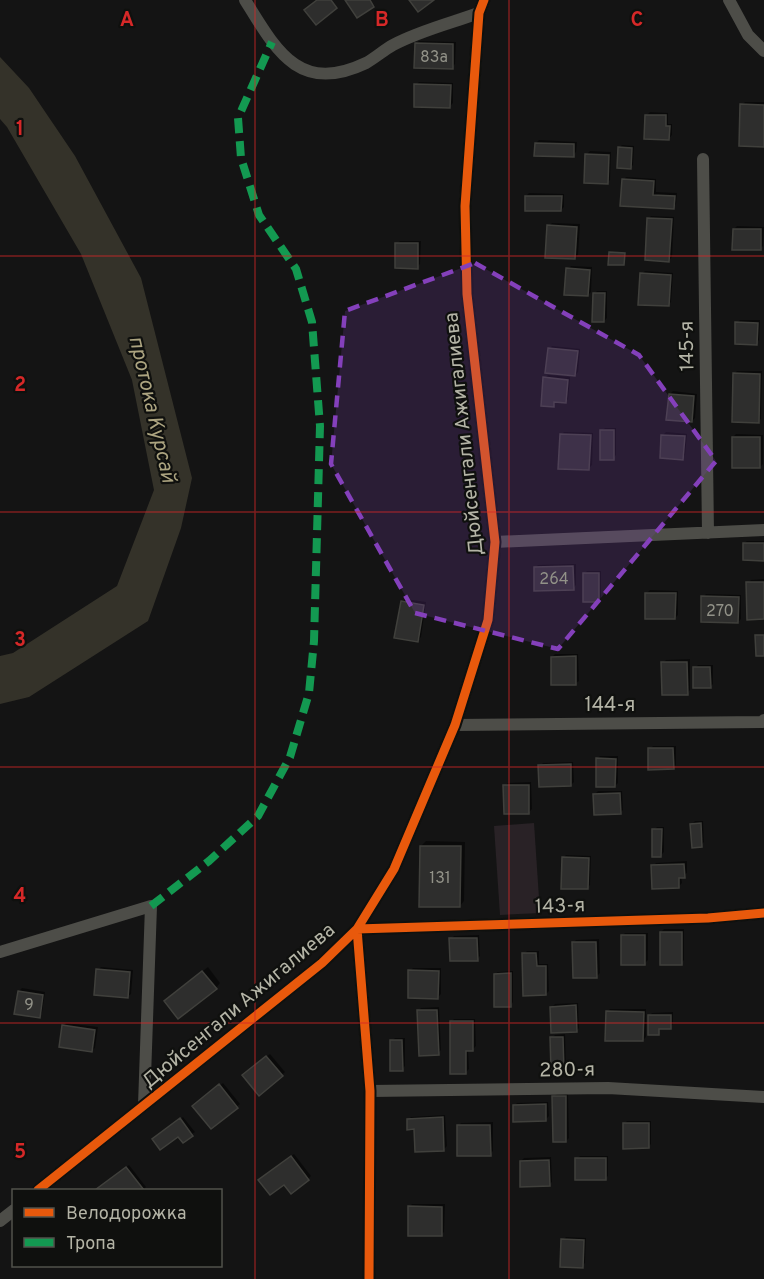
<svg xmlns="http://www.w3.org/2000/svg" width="764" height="1279" font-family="Overpass,sans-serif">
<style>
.green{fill:#292226}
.water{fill:#343229}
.shadow{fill:#0007}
.building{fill:#2e2e2d;stroke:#40403c;stroke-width:1.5}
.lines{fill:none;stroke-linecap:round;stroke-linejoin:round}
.minor{stroke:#4d4d48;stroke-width:12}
.quiet{stroke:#139951;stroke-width:8;stroke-dasharray:15 8;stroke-linecap:butt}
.cycleway-casing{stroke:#0f100e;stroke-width:13}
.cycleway{stroke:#e8590c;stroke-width:9}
.marked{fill:#8440bb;fill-opacity:0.2;stroke:#8440bb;stroke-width:4.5;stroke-dasharray:12 8;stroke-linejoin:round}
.grid{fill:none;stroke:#d62828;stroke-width:1.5;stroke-opacity:0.55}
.labels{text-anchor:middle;stroke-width:4.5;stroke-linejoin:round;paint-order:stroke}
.number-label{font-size:16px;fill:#929288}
.street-label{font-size:20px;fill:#b4b4a6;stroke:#0f100e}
.water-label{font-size:21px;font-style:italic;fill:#aca480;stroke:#0f100e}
.grid-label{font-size:20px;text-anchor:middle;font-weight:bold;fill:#d62828;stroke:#0f100e;stroke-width:4.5;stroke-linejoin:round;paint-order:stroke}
</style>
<rect width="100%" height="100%" fill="#141414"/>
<path class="green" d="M534,823L540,913L500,915L494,826Z"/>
<path class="water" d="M0,57L29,88L75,156L141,278L192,478L181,528L148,621L29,697L0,704V656L13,653L117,586L154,490L132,380L81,254L7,127L0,119Z"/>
<path class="shadow" d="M419,41L456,42L455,64L452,67L416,44Z
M419,82L453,83V103L450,106L416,85Z
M745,102H764V145L742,105Z
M650,112L668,113V124H672V135L669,138L647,115Z
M539,140L577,142L576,152L573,155L536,143Z
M622,145L634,146L633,165L630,168L619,148Z
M590,151L611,152L610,180L607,182L587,154Z
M626,177L656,179V192L677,193L676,204L673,207L624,180Z
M529,193L564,194V207L561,210L526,196Z
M651,216L674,217L672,257L669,260L648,219Z
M552,223L580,224L578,255L575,258L549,226Z
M737,226L764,227L763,246L760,249L734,229Z
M400,241H421L420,264L417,267L397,244Z
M571,266L592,267L591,292L588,295L568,269Z
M645,271L673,273L671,302L668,305L642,274Z
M597,291H607V318L604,321L594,294Z
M740,320H760L759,340L756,343L737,323Z
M552,346L580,349L578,372L575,375L549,349Z
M737,371H762L761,419L758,421L734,374Z
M548,375L570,377L568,399L565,402L556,401L553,406L545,378Z
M673,391L697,394L695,418L692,421L670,394Z
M605,428H616V455L613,458L602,431Z
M564,432L593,433L592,465L589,468L561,435Z
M666,432L687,434L685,455L682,458L663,435Z
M736,434L763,435V464L760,467L733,437Z
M747,541H764V559L744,543Z
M576,564V585L573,588L535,568L538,565Z
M587,571H601V598L598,601L584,574Z
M764,579V618L748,583L751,580Z
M650,590L678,591V615L675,618L647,593Z
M706,594L741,595V619L738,622L703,597Z
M405,599L426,602L421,637L418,640L402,602Z
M555,654H578L579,681L576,683L552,657Z
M690,659V690L687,693L663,663L666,660Z
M698,665H713V684L710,687L695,668Z
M653,746H676V765L673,768L650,749Z
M600,756H618V783L615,786L597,759Z
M573,762L574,782L571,785L540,766L543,763Z
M531,782L532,809L529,812L505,786L508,783Z
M598,791H622L623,810L620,813L595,794Z
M695,821H703L704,842L701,845L692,824Z
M657,827H664V852L661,855L654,830Z
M426,841L465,842L464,901L460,906L421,846Z
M566,855L591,856L590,885L587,888L563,858Z
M687,861V873L681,876L682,883L679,886L653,866L656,863Z
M664,929H684V960L681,963L661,932Z
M625,933H648V960L645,963L622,936Z
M479,935L480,956L477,959L451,939L454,936Z
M599,939L600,973L597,976L573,943L576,940Z
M527,951H539V964H548L549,991L546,994L524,954Z
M101,967L133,970L131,994L128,996L98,970Z
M208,967L220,983L216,988L171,996Z
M413,968H441V994L438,997L410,971Z
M513,971V1002L511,1005L495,974L498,972Z
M22,988L45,992L42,1013L39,1016L19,991Z
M578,1003L579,1028L576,1031L552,1007L555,1004Z
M439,1007L441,1050L438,1053L418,1011L421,1008Z
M610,1009H646V1037L643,1040L607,1012Z
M673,1012V1024L670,1027H661L658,1033L649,1016L652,1013Z
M454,1019H475L476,1046L473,1049L468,1050L469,1069L466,1072L451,1022Z
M66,1023L98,1027L95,1048L92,1050L63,1026Z
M565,1034L566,1066L563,1069L552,1038L555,1035Z
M395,1038H405V1066L402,1069L392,1041Z
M270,1054L285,1072L282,1075L247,1072Z
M223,1083L240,1104L211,1127L197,1103Z
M557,1094H568L569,1138L566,1141L554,1097Z
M548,1102L549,1116L546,1119L514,1106L517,1103Z
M445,1115L447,1146L444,1149L416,1128L408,1120L411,1117Z
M183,1117L195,1132L192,1134L183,1141L178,1135L157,1137Z
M627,1121H651V1144L648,1147L624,1124Z
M493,1122V1151L490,1154L459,1126L461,1123Z
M294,1154L311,1176L308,1179L284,1182L263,1177Z
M580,1156H608V1176L605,1178L577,1159Z
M551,1157L552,1182L549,1184L521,1161L524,1158Z
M129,1165L146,1187L143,1190H97Z
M412,1204H445L444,1232L441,1235L409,1207Z
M566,1237L586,1238L585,1263L582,1266L563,1240Z"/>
<path class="building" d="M317,0H331L337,8L316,25L304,10Z
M345,0H370L374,7L357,18Z
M409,0H434L418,12Z
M415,43L453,44V69L414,68Z
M414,84L451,85L450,108L414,107Z
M740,104L764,105V147L739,146Z
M645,115H666V126H670L669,140L644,139Z
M535,143L574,144V157L534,156Z
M618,147L632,148L631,169L617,168Z
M585,154L609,155L608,184L584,183Z
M622,179L654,181L653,195L675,196L674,209L620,206Z
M525,196H562L561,211H525Z
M647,218L672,219L669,262L645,260Z
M547,225L577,227L575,259L545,258Z
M733,229H761V250H732Z
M395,243H418V269L395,268Z
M609,252L625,253L624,265H608Z
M566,268L590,270L588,296L564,295Z
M640,273L671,275L669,306L638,305Z
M593,293H605L604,322H592Z
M735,322L758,323L757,345L735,344Z
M548,348L578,351L575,376L545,373Z
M733,373L760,374L759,423L732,422Z
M543,377L568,380L566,403L554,402V407L541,406Z
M669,394L694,396L692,422L666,420Z
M600,430H614V460H600Z
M560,434L591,435L589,470L558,469Z
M661,435L685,436L683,460L660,458Z
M732,437H760V468H732Z
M743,543H764V561L743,560Z
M573,566L574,590L534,591V567Z
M583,573H599V602H583Z
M746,582H764V619L747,620Z
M645,593H676L675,619H645Z
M701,596L739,597L738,623L701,622Z
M401,601L424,605L418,642L394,638Z
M755,635H764V656H756Z
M576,656V685H551V657Z
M661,662H687L688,695H662Z
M693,667H710L711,688H693Z
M648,748H673L674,769L648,770Z
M596,758L616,759L615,787H596Z
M571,764V786L539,787L538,765Z
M503,785H529V814H504Z
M620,793L621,814L594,815L593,794Z
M701,823L702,847L692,848L690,824Z
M652,829H662L661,857H652Z
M420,846H461L460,907H419Z
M562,857L589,858L588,889H561Z
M684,864L685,878H679V888L652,889L651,865Z
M660,932H682V965H660Z
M621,935H645V965H621Z
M449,938H477L478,961H450Z
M572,942H596L597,978H573Z
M522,953H536L537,966H546V995L523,996Z
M96,969L130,972L128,998L94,995Z
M408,970L439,971L438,999L408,998Z
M202,971L217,989L178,1019L164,1001Z
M511,973V1007H494V974Z
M18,991L43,995L40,1018L14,1014Z
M576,1005L577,1032L551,1033L550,1007Z
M417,1010H437L439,1055L419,1056Z
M606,1011L644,1012L643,1041H605Z
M648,1015H671V1029H659V1035H648Z
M450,1021H473V1051H466V1074H450Z
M62,1025L95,1030L92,1052L59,1047Z
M550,1037H563L564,1070H551Z
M390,1040H402L403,1071H390Z
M266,1056L283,1076L259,1096L242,1075Z
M219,1084L238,1108L211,1129L192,1106Z
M552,1096H566V1142H553Z
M546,1104V1121L513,1122V1105Z
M443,1117L444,1151L415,1152L414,1129L407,1130V1119Z
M180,1118L193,1136L183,1143L178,1137L160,1150L152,1139Z
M623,1123H649V1148L623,1149Z
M457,1125H490L491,1156H457Z
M291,1156L309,1180L291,1194L284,1185L270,1195L258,1180Z
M575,1158H606V1180H575Z
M549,1160L550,1186L520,1187V1161Z
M126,1167L144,1190H95Z
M408,1206L442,1207V1236H408Z
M561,1239L584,1240L583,1268L560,1267Z"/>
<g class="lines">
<path class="minor" d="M245,0C276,50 299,95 366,63C375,58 384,50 393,45C419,31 451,23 479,13
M729,0L748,35L764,51
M703,159L708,533
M495,542L764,530
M455,725L762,722L764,720
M0,952L151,906L144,1105
M370,1091L608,1088L764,1097
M38,1190L322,963L357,929L394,869L455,725L488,620L495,542L467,294L465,206L479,13L484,0
M0,1221L14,1210
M369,1279L370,1091L357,929L708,918L764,913"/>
<path class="quiet" d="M151,906L209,861L258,816L290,757L309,693L314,641L320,426L312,322L296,269L259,215L241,158L238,118L272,42"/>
<g class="cycleway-casing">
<path id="cycleway" d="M38,1190L322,963L357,929L394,869L455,725L488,620L495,542L467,294L465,206L479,13L484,0
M369,1279L370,1091L357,929L708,918L764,913"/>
</g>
<use href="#cycleway" class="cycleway"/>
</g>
<path class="marked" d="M475,263L639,355L716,461L558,649L415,613L331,464L345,311Z"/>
<path class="grid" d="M255,0V1279M509,0V1279M0,256H764M0,512H764M0,767H764M0,1023H764"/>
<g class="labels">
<g class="number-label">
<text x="434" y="62">83а</text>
<text x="554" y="584">264</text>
<text x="720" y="616">270</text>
<text x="440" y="883">131</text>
<text x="29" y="1010">9</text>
</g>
<g class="street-label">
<text transform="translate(686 346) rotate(-91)" y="7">145-я</text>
<text transform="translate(463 434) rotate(-96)" y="7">Дюйсенгали Ажигалиева</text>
<text x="610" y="711">144-я</text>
<text transform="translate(560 905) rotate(-2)" y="7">143-я</text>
<text transform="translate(238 1005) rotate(-40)" y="7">Дюйсенгали Ажигалиева</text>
<text transform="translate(567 1069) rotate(-1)" y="7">280-я</text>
</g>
<g class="water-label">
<text transform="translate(153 409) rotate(77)" y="7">протока Курсай</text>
</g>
</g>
<g class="grid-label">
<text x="127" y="26">A</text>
<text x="382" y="26">B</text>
<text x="637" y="26">C</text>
<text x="20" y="135">1</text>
<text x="20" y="391">2</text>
<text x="20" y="646">3</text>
<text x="20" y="902">4</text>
<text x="20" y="1158">5</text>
</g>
<rect x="12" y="1189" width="210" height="78" fill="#0f100e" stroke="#51524b" stroke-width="1.5"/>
<rect x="24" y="1208" width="30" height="9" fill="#e8590c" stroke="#51524b" stroke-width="1.5"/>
<text x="66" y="1219" font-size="18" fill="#b4b4a6">Велодорожка</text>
<rect x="24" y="1238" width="30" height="9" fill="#139951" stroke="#51524b" stroke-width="1.5"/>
<text x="66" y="1249" font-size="18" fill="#b4b4a6">Тропа</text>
</svg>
